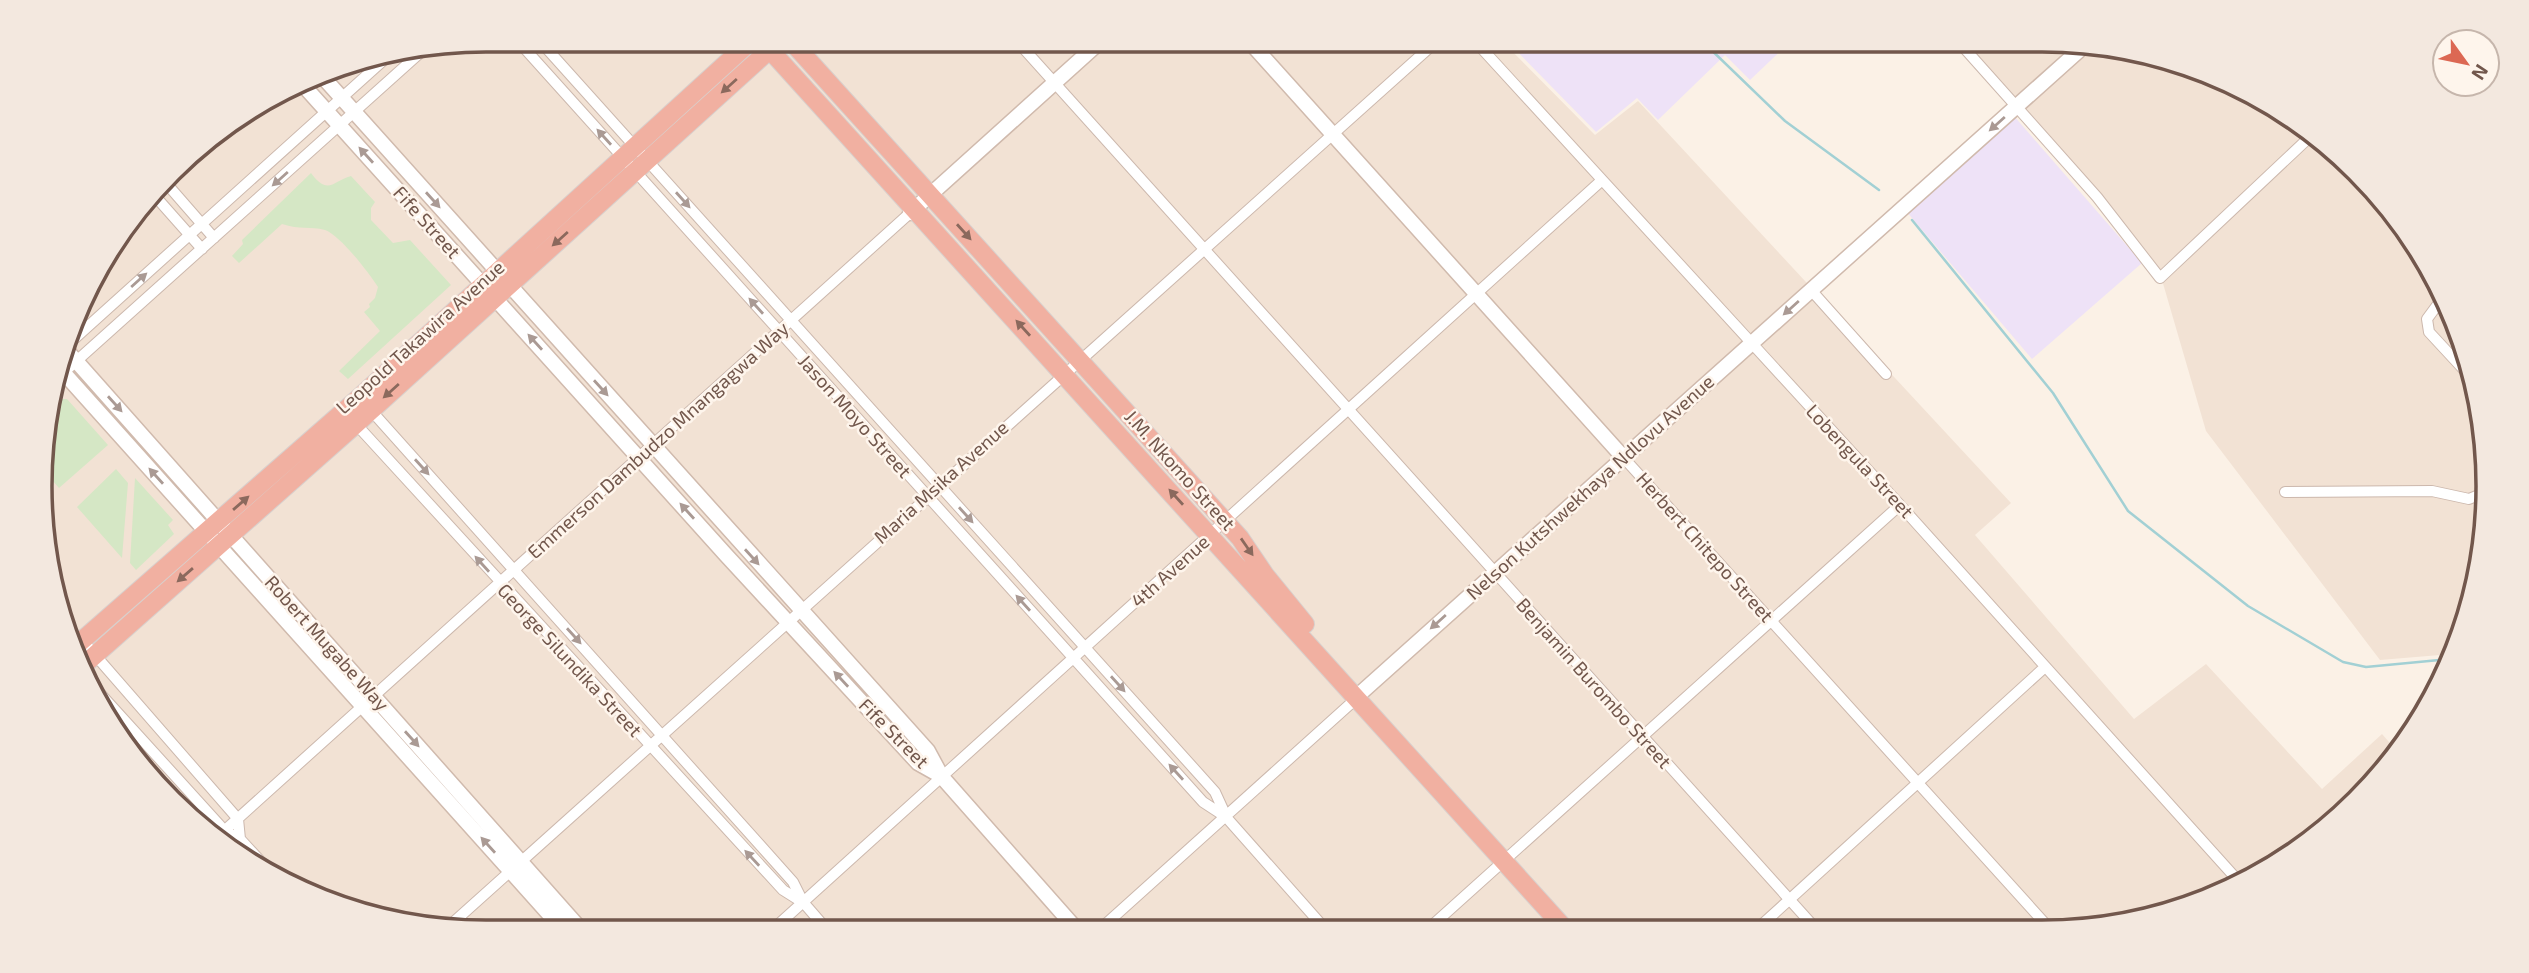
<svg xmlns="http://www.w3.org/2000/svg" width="2529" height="973" font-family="'Exo 2',sans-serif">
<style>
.residential{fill:#f2e2d4}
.education{fill:#eee2f7}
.green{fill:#d5e7c5}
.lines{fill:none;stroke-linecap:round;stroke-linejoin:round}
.stream{stroke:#a2d0d4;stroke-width:2.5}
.street-casing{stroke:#ccb8ad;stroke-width:12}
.secondary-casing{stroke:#d0baad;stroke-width:17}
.highway-casing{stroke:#d8d0cd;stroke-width:20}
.street{stroke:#fff;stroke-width:10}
.secondary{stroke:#fff;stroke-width:14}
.highway{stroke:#f1b0a1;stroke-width:18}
.oneway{fill:#8b695d}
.oneway2{fill:#aa9a94}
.labels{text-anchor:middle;stroke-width:5;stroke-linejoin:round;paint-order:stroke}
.street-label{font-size:19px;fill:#72574c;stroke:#fef5ec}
.rim{fill:none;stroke:#72574c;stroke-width:3.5}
</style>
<rect width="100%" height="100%" fill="#fbf1e6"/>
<path class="residential" d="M487,40H1501L1595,135L1638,101L2011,503L1975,535L2134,719L2206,664L2322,789L2382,734L2396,750L2337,822L2240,887L2101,929L487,933L371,917L215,841L115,734L49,574L44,428L100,264L193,151L343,64Z
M1962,40H2043L2158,56L2314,133L2429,264L2485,429L2473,602L2452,654L2380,660L2206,431L2162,280Z"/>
<path class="education" d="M1506,40H1792L1750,80L1725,55L1658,120L1637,98L1596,132Z
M2013,115L2142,263L2032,359L1906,211Z"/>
<path class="green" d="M311,173C328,196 333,181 351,176L375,202L371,208V220L393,243L410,240L451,285L348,379L339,371L380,331L364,312L370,307L369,304L375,298L378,287C369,273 340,235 325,230C310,226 300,230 282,224L239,263L232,256L243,244L242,240Z
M56,399H67L108,445L59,488L46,473L44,428Z
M116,469L128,483L122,558L77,507Z
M135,478L173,520L168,525L174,534L136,570L130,563Z"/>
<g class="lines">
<path class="stream" d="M1701,40L1785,121L1879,190
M1912,220L2053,393L2128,511L2248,606L2343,662L2366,667L2450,659"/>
<g class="street-casing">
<path id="street" d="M517,40L1203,802L1226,817L1327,931
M539,40L1215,792L1226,816
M1016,40L1817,930
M1474,40L1900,505L2242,885
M1957,40L2097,197L2160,278L2314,133
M166,183L214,238
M155,196L202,249
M1811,290L1886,374
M2441,300L2427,319L2429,332L2466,372
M74,339L387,57
M62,374L422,51
M368,407L793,882L803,902L829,932
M355,423L783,890L802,902
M1623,457L2050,929
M2285,492L2432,491L2469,499L2481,494
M82,640L238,819L240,839
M97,690L225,831L240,839L264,865
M214,840L910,213
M447,928L1438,40
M1427,930L1900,505
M1756,930L2045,667
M1098,931L1358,697
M770,932L1601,181"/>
</g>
<g class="secondary-casing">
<path id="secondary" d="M1248,40L1623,457
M322,76L928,751L942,777L1078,931
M304,86L726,555L918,763L941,776
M910,213L1102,40
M69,353L584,933
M63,372L566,933
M1363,691L2084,46"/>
</g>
<g class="highway-casing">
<path id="highway" d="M761,40L1566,930
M790,40L1240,538L1265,575L1305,624
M78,644L360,397L752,40
M86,663L356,424L777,43"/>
</g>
<use href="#street" class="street"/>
<use href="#secondary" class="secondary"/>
<use href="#highway" class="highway"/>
</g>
<defs><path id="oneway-solid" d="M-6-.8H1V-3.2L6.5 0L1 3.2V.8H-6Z" transform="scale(1.75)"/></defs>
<g class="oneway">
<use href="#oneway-solid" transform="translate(729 86) rotate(138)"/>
<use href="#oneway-solid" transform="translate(964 232) rotate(48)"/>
<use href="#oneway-solid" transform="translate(560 239) rotate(138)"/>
<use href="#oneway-solid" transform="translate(1023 328) rotate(-132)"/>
<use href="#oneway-solid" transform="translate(391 391) rotate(138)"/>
<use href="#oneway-solid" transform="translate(1176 497) rotate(-132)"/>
<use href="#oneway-solid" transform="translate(241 503) rotate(-41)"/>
<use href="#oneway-solid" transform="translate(1247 547) rotate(55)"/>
<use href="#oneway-solid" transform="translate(185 575) rotate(139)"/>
</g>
<g class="oneway2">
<use href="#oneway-solid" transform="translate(1997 124) rotate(138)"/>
<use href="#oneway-solid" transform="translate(604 137) rotate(-132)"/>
<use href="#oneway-solid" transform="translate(366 155) rotate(-132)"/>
<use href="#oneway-solid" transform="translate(280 179) rotate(138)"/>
<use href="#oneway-solid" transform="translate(433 200) rotate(48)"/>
<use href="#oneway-solid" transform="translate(683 200) rotate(48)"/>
<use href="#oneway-solid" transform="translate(139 280) rotate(-42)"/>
<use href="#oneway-solid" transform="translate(756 306) rotate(-132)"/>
<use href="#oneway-solid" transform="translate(1791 308) rotate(138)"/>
<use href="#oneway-solid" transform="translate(535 342) rotate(-132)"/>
<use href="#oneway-solid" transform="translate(601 388) rotate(48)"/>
<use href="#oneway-solid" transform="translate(115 404) rotate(48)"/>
<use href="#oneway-solid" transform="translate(422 467) rotate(48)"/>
<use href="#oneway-solid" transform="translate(156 476) rotate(-132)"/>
<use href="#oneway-solid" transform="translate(687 511) rotate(-132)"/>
<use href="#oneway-solid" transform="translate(966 515) rotate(48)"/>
<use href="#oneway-solid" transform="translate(752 557) rotate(48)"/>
<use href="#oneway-solid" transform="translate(482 564) rotate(-132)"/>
<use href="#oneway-solid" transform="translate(1023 603) rotate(-132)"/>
<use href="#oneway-solid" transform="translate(1438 622) rotate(138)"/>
<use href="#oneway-solid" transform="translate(574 636) rotate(48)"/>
<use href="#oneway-solid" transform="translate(841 679) rotate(-133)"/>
<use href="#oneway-solid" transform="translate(1118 684) rotate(48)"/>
<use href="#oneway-solid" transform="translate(412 739) rotate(48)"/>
<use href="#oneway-solid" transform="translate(1176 772) rotate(-132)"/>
<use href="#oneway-solid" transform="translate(488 845) rotate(-132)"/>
<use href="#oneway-solid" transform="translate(752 858) rotate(-133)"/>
</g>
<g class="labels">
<g class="street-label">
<text transform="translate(427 222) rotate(48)" y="7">Fife Street</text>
<text transform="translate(420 337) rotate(-42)" y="7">Leopold Takawira Avenue</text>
<text transform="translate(855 416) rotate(48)" y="7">Jason Moyo Street</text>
<text transform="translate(658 440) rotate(-42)" y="7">Emmerson Dambudzo Mnangagwa Way</text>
<text transform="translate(1860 461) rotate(47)" y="7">Lobengula Street</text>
<text transform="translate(1180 470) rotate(48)" y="7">J.M. Nkomo Street</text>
<text transform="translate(941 482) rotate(-42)" y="7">Maria Msika Avenue</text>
<text transform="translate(1590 487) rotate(-42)" y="7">Nelson Kutshwekhaya Ndlovu Avenue</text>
<text transform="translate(1705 547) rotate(48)" y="7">Herbert Chitepo Street</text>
<text transform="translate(1170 571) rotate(-42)" y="7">4th Avenue</text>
<text transform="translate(327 643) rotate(48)" y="7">Robert Mugabe Way</text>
<text transform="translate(570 660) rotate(47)" y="7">George Silundika Street</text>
<text transform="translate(1594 683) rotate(48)" y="7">Benjamin Burombo Street</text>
<text transform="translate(894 733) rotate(45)" y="7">Fife Street</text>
</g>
</g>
<path d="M0 0H2529V973H0ZM486 52H2042A434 434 0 0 1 2476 486V486A434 434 0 0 1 2042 920H486A434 434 0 0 1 52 486V486A434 434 0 0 1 486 52Z" fill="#f3e8df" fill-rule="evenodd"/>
<path class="rim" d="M486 52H2042A434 434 0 0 1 2476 486V486A434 434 0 0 1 2042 920H486A434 434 0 0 1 52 486V486A434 434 0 0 1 486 52Z"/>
<g transform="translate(2466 63) rotate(123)"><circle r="33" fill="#fef5ec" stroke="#c6b6ac" stroke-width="2"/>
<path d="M0-5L12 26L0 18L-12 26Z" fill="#dc6853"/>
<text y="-10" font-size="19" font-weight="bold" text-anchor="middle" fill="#72574c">N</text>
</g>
</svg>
